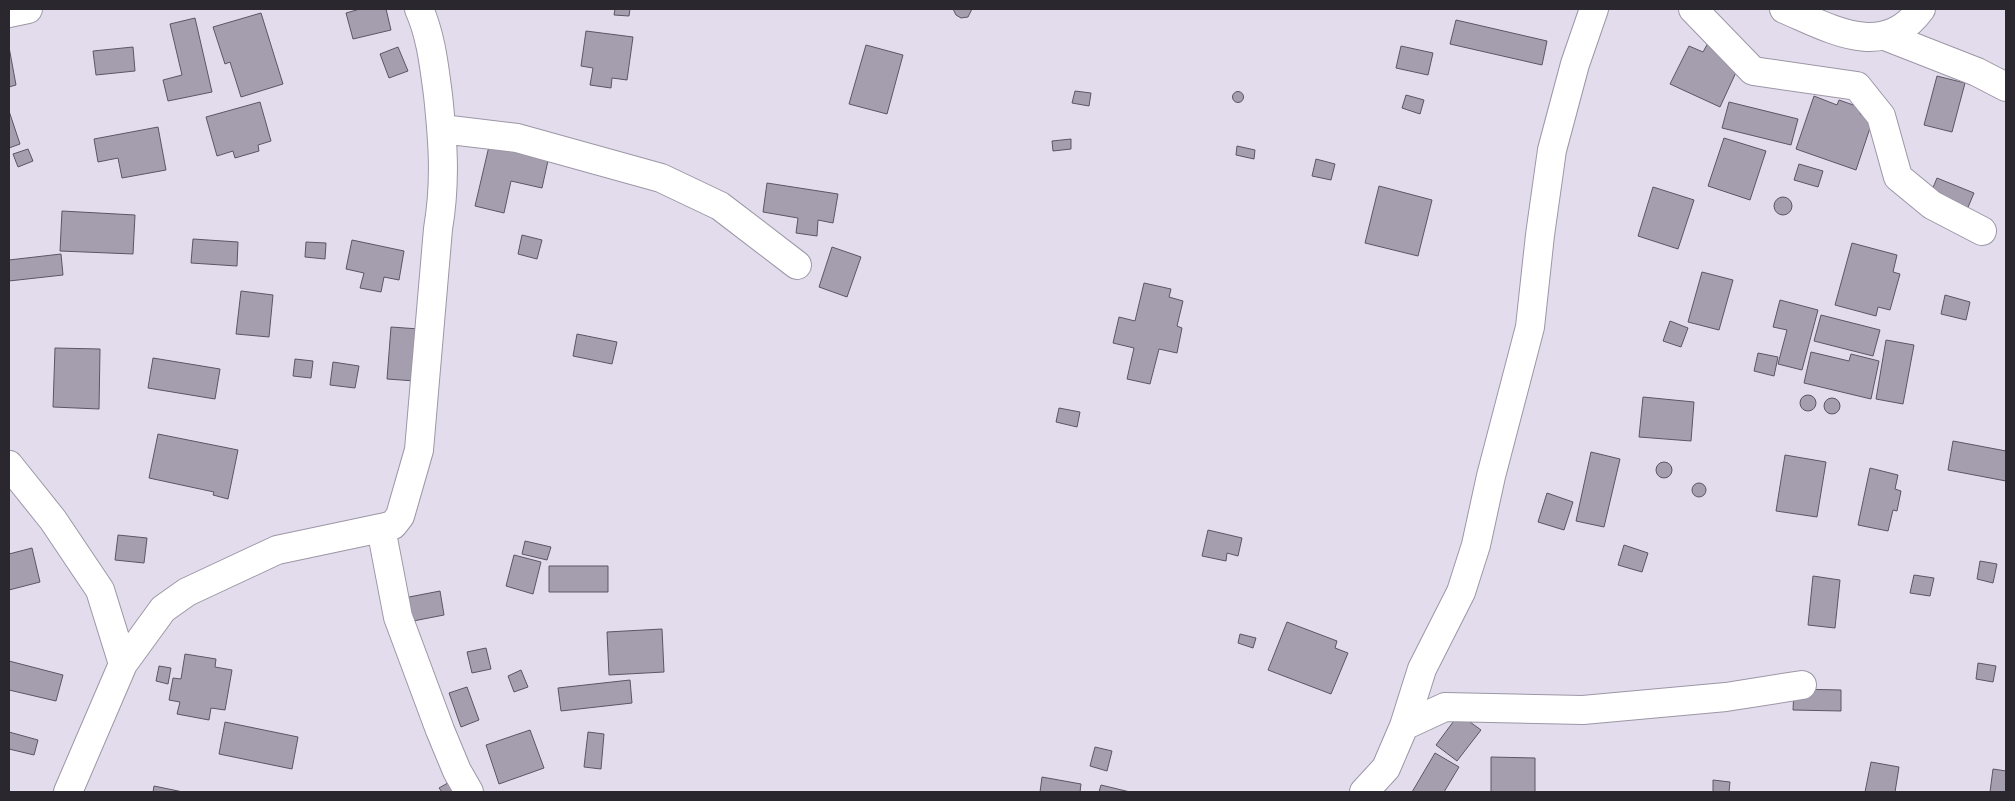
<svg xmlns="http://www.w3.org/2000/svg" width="2015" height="801" font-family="'Zilla Slab',serif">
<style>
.building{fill:#a59eae;stroke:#5c5664}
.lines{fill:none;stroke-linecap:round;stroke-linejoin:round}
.minor-casing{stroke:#9c96a6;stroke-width:30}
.minor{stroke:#fff;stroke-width:28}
</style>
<rect width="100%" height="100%" fill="#e3dced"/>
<path class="building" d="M360,9H386L391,30L353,39L346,13Z
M615,9H630L629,16L614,15Z
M953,9H972L968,17L961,18L956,15Z
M261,13L283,84L241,97L230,62L225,64L213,27Z
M195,18L212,92L168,101L163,80L182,75L170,24Z
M1456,20L1547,41L1542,65L1450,44Z
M586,31L633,37L627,80L612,78L611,88L590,85L593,68L581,66Z
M1708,43L1738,68L1720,107L1670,84L1689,46L1703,52Z
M866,45L903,55L887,114L849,104Z
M1401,46L1433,53L1428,75L1396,68Z
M9,47L16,85L9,87Z
M133,47L135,71L96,75L93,51Z
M398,47L408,71L389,78L380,54Z
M1937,76L1965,83L1952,132L1924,125Z
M1075,91L1091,93L1089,106L1072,103Z
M1232.5 97a5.5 5.5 0 1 1 11 0a5.5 5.5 0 1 1-11 0Z
M1406,95L1424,100L1420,114L1402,108Z
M1814,96L1837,105L1839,100L1862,108L1860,114L1873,119L1856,170L1796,149Z
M260,102L271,141L258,145L259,151L235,158L233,151L217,156L206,117Z
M1729,102L1798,119L1791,145L1722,128Z
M9,111L20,144L9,148Z
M158,127L166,170L122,178L118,158L98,162L94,139Z
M1724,138L1766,151L1750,200L1708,186Z
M1071,139V149L1053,151L1052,141Z
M490,142L549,156L542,188L511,181L504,213L475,206Z
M1237,146L1255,150L1254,159L1236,155Z
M28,149L33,161L18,167L13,154Z
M1316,159L1335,164L1331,180L1312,176Z
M1799,164L1823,171L1818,187L1794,180Z
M1937,178L1974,193L1966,212L1929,197Z
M767,183L838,194L833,223L818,220L817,236L796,233L798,218L763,212Z
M1379,186L1432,200L1418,256L1365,243Z
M1653,187L1694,200L1678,249L1638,236Z
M1774 206a9 9 0 1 1 18 0a9 9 0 1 1-18 0Z
M62,211L135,215L133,254L60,251Z
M522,235L542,240L537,259L518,254Z
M193,239L238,242L237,266L191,263Z
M352,240L404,251L399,280L384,277L381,292L360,288L364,273L346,269Z
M306,242L326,243L325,259L305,257Z
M1852,243L1897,255L1893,272L1900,274L1890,310L1878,307L1876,316L1835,305Z
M832,247L861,257L847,297L819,287Z
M61,254L63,275L9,281V260Z
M1702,272L1733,280L1719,330L1688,322Z
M1144,283L1171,289L1169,297L1183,301L1177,326L1182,328L1177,353L1159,349L1150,384L1127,379L1134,348L1113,343L1119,317L1135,321Z
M241,291L273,295L269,337L236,334Z
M1945,295L1970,302L1966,320L1941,314Z
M1780,300L1818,310L1802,370L1778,364L1787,330L1773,327Z
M1821,315L1880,330L1873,356L1814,341Z
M1670,321L1688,328L1681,347L1663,341Z
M391,327L419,329L415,381L387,379Z
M577,334L617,342L612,364L573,356Z
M1886,340L1914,345L1903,404L1876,399Z
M55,348L100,349L99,409L53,407Z
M1811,352L1849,361L1851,354L1879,361L1871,399L1804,383Z
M1758,353L1778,357L1774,376L1754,371Z
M153,358L220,369L215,399L148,388Z
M295,359L313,361L311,378L293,376Z
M333,362L359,366L355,388L330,385Z
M1800 403a8 8 0 1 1 16 0a8 8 0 1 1-16 0Z
M1643,397L1694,402L1691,441L1639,437Z
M1824 406a8 8 0 1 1 16 0a8 8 0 1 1-16 0Z
M1059,408L1080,412L1077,427L1056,422Z
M158,434L238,450L228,499L213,495L214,492L149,478Z
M1953,441L2006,451V481L1948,470Z
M1591,452L1620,459L1604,527L1576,521Z
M1785,455L1826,462L1817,517L1776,511Z
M1656 470a8 8 0 1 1 16 0a8 8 0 1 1-16 0Z
M1870,468L1898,475L1895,489L1901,491L1897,511L1893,510L1888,531L1858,525Z
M1692 490a7 7 0 1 1 14 0a7 7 0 1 1-14 0Z
M1547,493L1573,502L1564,530L1538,522Z
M1208,530L1242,538L1238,556L1227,553L1226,561L1202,556Z
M118,535L147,538L144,563L115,560Z
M525,541L551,547L547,560L522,554Z
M1624,545L1648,553L1642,572L1618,565Z
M32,548L40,582L9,590V554Z
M514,555L541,562L533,594L506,586Z
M1980,561L1997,564L1993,583L1977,579Z
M549,566H608V592H549Z
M1914,575L1934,578L1930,596L1910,593Z
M1813,576L1840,580L1835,628L1808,625Z
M440,591L444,615L408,622L404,598Z
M1287,622L1337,641L1335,648L1348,653L1331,694L1268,670Z
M662,629L664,672L609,675L607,632Z
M1240,634L1256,638L1253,648L1238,643Z
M486,648L491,669L472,673L467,652Z
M185,654L216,659L215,667L232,670L225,710L211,708L209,720L177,714L180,702L169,700L173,678L181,679Z
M9,661L63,675L56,701L9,690Z
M1978,663L1996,666L1993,682L1976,679Z
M159,666L171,668L168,684L156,681Z
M521,670L528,687L514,692L508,676Z
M630,680L632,703L561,711L558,688Z
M467,687L479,720L461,727L449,693Z
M1794,689L1841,690V711L1793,710Z
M1459,714L1481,730L1457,761L1436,745Z
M225,722L298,737L292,769L219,754Z
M530,730L544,768L499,784L486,745Z
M9,732L38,740L34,755L9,749Z
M588,732L604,734L601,769L584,767Z
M1095,747L1112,751L1107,771L1090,766Z
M1435,753L1459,767L1444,792H1412Z
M1491,757L1535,758V792H1491Z
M1871,762L1899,767L1895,792H1865Z
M1993,769L2006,771V792H1990Z
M1042,777L1081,784L1080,792H1040Z
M453,780L460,792H442L439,788Z
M1713,780L1730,782L1729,792H1713Z
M1101,785L1130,792H1099Z
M154,786L183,792H153Z"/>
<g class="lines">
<g class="minor-casing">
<path id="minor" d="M1693,9L1753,71L1857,86L1881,116L1898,177L1932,205L1982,231
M1784,9C1830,28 1883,61 1921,9
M9,13L28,9
M1885,36L1977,72L2006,87
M442,129L517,138L661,178L720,206L797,265
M9,465L53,520L100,590L123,664
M381,528L398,617L440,730L457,771L469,792
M1404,726L1445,707L1583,710L1726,697L1802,685
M68,792L123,664L163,609L187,592L277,550L381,528L393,525L400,516L419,450L438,229C446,182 443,142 438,95C434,65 431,36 419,9
M1364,792L1386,768L1404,726L1422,669L1461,592L1476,545L1491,476L1530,327L1540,235L1552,150L1575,64L1594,9"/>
</g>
<use href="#minor" class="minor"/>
</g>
<rect width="2015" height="801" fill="none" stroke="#2a282e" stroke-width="20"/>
</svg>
